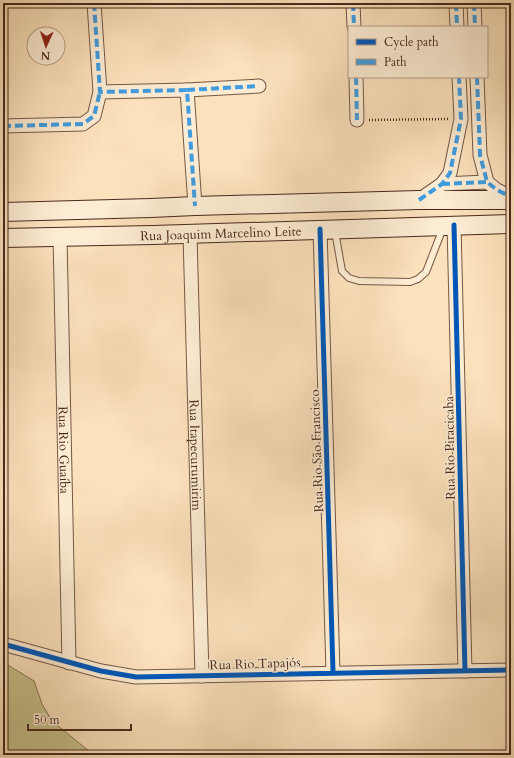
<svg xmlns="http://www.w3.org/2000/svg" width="514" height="758" font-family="Cardo,serif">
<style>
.green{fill:#c6c18c;stroke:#887554}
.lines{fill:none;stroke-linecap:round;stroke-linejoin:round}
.stream{stroke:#81807c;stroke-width:4}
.lane-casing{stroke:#765744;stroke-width:8}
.street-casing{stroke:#765744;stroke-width:15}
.secondary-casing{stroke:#4a291c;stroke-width:20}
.path{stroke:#4a291c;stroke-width:2.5;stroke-dasharray:1 2;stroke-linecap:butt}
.lane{stroke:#fcecd3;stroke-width:6}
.street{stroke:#fcecd3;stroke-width:13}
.secondary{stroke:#fcecd3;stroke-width:18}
.quiet{stroke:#409cdf;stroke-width:4;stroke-dasharray:8 4;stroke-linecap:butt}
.cycleway-casing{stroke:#fcecd3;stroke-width:8}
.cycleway{stroke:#0057b8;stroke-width:5}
.labels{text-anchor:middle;stroke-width:3;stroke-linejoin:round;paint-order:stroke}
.street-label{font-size:13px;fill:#4a291c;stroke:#fcecd3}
</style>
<rect width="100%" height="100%" fill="#fbe1bc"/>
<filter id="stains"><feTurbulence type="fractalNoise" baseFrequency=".005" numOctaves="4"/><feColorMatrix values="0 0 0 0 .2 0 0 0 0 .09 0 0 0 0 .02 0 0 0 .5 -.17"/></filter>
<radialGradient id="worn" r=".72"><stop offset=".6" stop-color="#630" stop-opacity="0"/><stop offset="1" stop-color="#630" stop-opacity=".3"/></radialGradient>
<path class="green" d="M3,662L34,681L42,704L52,721L94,755H3Z"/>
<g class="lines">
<path class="stream" d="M3,750L16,755"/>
<g class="lane-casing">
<path id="lane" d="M335,231L342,271L349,278L359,281L410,282L418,279L426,272L443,228"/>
</g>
<g class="street-casing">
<g id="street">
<path d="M94,3L100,92L187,90L195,206"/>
<path d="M353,3L354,27"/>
<path d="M456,3L457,27"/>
<path d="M474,3L475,27"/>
<path d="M356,77L357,120"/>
<path d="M477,77L480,155L487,182L497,190L511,197"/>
<path d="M187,90L259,86"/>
<path d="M3,126L83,124L94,116L100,92"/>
<path d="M442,184L487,182"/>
<path d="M419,200L442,184L450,173L461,119L459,77"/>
<path d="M454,225L465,671"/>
<path d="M320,229L333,672"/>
<path id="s1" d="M190,234L202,676"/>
<path id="s2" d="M60,237L69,663"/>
<path d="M3,644L101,671L136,677L511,670"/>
</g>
</g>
<g class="secondary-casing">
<g id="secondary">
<path d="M3,212L151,208L195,206L419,200H511"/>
<path id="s3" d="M3,238L153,235L511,224"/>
</g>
</g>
<path class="path" d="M369,120L448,119"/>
<use href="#lane" class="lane"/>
<use href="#street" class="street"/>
<use href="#secondary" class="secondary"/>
<path class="quiet" d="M94,3L100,92L187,90L195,206
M353,3L354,27
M456,3L457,27
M474,3L475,27
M356,77L357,120
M477,77L480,155L487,182L497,190L511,197
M187,90L259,86
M3,126L83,124L94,116L100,92
M442,184L487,182
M419,200L442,184L450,173L461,119L459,77"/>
<g class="cycleway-casing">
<path id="cycleway" d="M454,225L465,671
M320,229L333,672
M3,644L101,671L136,677L511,670"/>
</g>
<use href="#cycleway" class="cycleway"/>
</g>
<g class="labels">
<g class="street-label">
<text dy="5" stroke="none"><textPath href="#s3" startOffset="218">Rua Joaquim Marcelino Leite</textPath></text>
<text transform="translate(449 448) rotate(-91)" y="5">Rua Rio Piracicaba</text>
<text dy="5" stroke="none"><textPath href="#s2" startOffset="213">Rua Rio Guaíba</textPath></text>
<text transform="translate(316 451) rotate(-92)" y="5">Rua Rio São Francisco</text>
<text dy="5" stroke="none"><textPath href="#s1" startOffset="221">Rua Itapecurumirim</textPath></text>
<text transform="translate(255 663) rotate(-2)" y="5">Rua Rio Tapajós</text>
</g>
</g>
<rect width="514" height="758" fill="none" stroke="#fbe1bc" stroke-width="16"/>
<rect x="4" y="4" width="506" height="750" fill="none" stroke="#4a291c" stroke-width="2"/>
<rect x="8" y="8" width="498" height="742" fill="none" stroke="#4a291c"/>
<rect x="348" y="26" width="140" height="52" fill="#fcecd3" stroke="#b59e8a"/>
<rect x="356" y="39" width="20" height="6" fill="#0057b8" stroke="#b59e8a"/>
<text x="384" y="46" font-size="12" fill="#4a291c">Cycle path</text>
<rect x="356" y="59" width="20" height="6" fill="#409cdf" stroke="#b59e8a"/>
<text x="384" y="66" font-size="12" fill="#4a291c">Path</text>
<g transform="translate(46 46) rotate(183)"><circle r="19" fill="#fcecd3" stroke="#b59e8a"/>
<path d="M0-3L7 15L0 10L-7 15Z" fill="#8f2418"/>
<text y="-6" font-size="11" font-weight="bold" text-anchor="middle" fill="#4a291c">N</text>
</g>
<path d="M28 724v6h103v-6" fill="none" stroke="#4a291c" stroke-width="2"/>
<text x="34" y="724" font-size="12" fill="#4a291c" stroke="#fcecd3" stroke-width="3" paint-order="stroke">50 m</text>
<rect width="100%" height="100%" filter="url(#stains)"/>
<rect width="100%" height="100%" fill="url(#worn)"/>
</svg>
